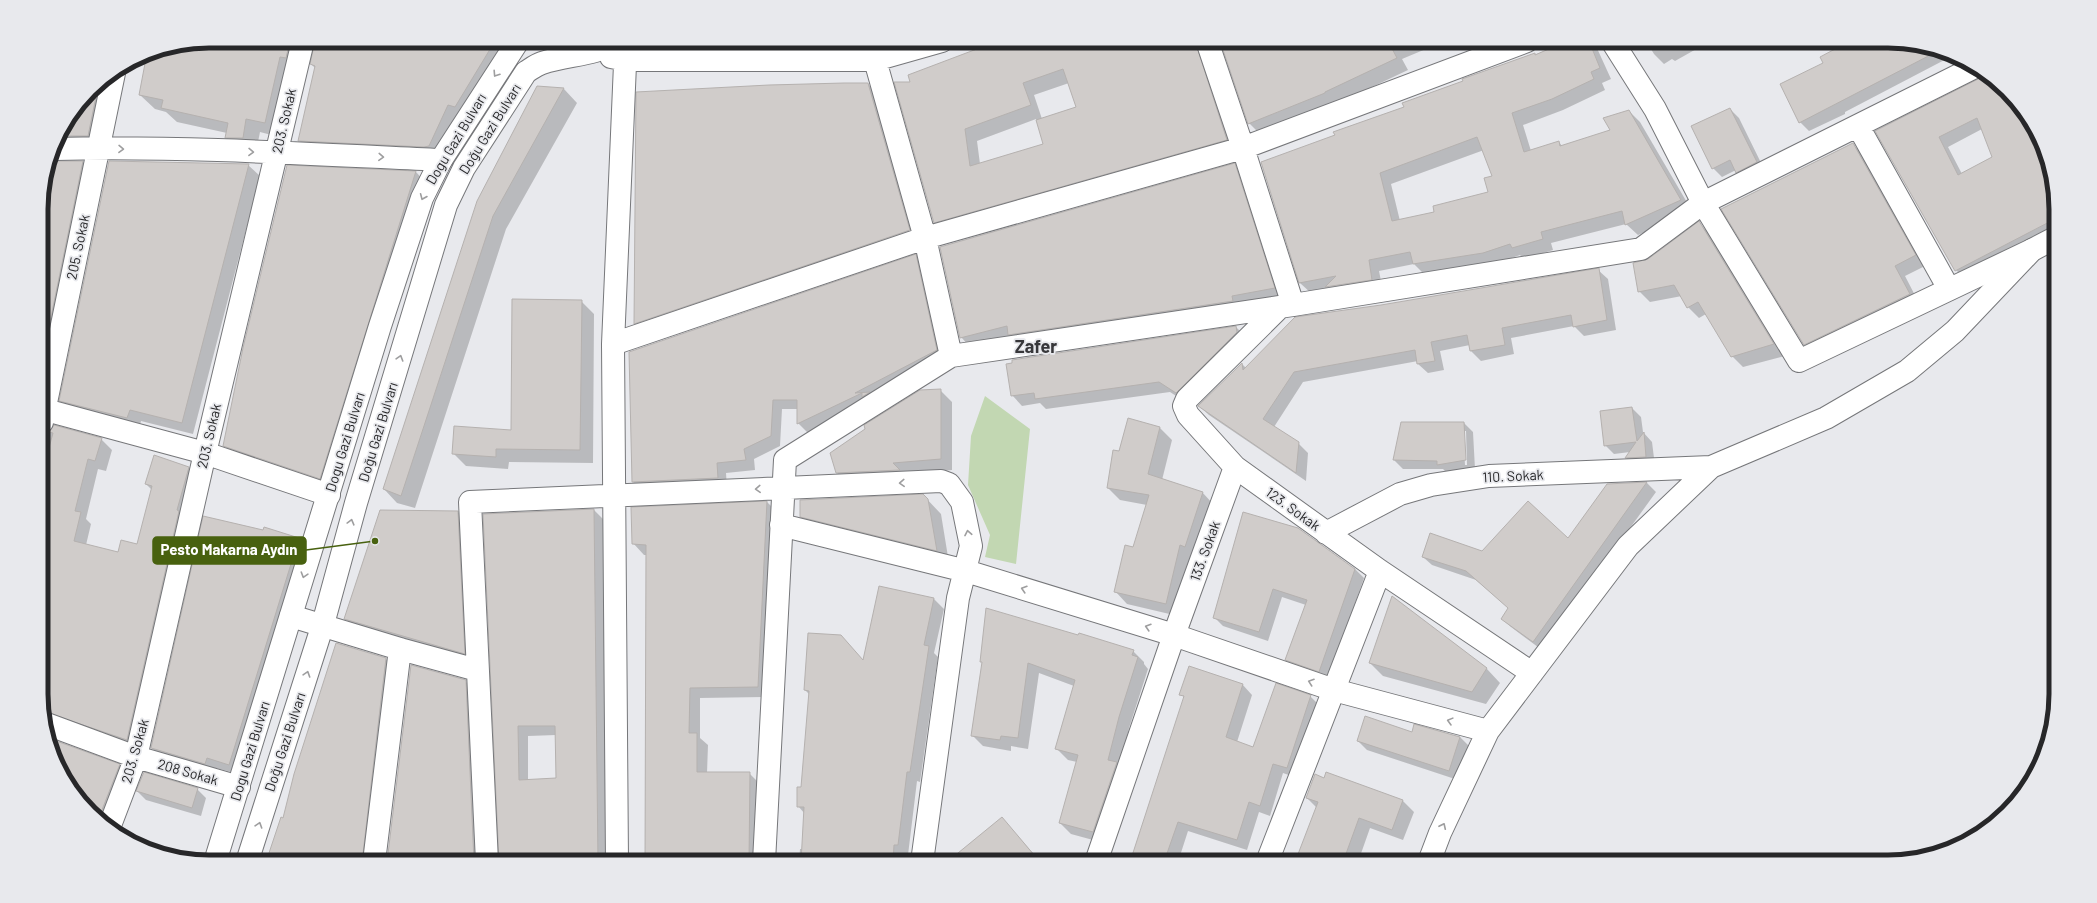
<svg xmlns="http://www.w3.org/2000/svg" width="2097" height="903" font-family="Barlow,sans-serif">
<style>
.green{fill:#c2d7b2}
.shadow{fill:#0003;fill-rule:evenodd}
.building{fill:#d0ccca;stroke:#b5b1af;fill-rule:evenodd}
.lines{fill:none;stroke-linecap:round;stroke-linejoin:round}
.street-casing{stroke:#76777a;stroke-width:24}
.secondary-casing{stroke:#76777a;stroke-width:24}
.primary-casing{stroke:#76777a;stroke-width:24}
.street{stroke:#fff;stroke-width:22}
.secondary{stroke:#fff;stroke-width:22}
.primary{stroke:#fff;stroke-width:22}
.oneway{stroke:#9e9e9f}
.labels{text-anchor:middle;stroke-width:3.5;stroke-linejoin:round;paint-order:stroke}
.street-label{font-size:14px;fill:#272729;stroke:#e8e9ed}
.district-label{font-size:18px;font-weight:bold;fill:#37373a;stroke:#e8e9ed}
.rim{fill:none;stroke:#272729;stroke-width:5}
.leader{fill:none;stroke:#48610f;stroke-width:1.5}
.callout-dot{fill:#48610f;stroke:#e8e9ed;stroke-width:1.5}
.callout{fill:#48610f;stroke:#48610f;stroke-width:1.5}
.callout-label{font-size:15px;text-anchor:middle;font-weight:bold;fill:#fff}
</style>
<rect width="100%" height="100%" fill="#e8e9ed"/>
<path class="green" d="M985,396L1030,429L1016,564L985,557L990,535L968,485L971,436Z"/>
<path class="shadow" d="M209,41H517L443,160L313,154L299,140L315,68L311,64L315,43H313L279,137L260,132L256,152H240L226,138L227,133L177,122L166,112L155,109L140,95Z
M689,41H765V61H702L689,47Z
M1001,41H1214L1238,151L946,234L935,222L911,83ZM1069,83L1077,108L1042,119L1034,95ZM1036,119L1044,144L980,164L977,141Z
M1221,41H1475L1453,50L1445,41L1402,59L1408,70L1336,104L1261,135L1249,123Z
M1569,41H1592L1596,46L1611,79L1602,83L1605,90L1563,110L1523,125L1531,151L1559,142L1562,146L1611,131L1629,111L1640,122L1692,211L1638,235L1626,224L1551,243L1553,250L1524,259L1520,255L1495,264L1425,275L1414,264L1379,271L1383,291L1312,294L1300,283L1262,163L1336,136ZM1484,150L1493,176L1490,193L1435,213L1400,221L1391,184Z
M1646,41H1728L1711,47L1707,43L1675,61L1672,59L1664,64L1654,54Z
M1853,41H1888L1954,55L1845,112V114L1809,131L1800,122Z
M1989,75L2021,107L2043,145L2055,188V233L1965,279L1956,270L1944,248L1939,243L1876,131ZM1982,129L1993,157L1962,174L1948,147Z
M109,76L99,147L55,154L53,161L83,162L94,173L42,415L41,198L58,135L98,83Z
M868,84L879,95L920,241L646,334L635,323Z
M537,87L564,89L577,103L506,229L415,508L397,503L384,489Z
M1730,109L1739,118L1765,171L1746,181L1736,170L1722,177L1713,168Z
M1853,145L1864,155L1925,266L1905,276L1920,305L1815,355L1805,344Z
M1234,164L1245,175L1284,298L971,348L961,337Z
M248,165L260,176L193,434L141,421L139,429L72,412L60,400Z
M288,166L416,172L428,185L332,490L236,458L224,445Z
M1699,223L1710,234L1785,356L1743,367L1732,356L1706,314L1699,318L1688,307L1682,296L1650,302L1639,291L1649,260Z
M916,255L925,265L946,360L808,433L798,423V409H782L780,446L754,459L755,470L726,473L727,488L643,492L633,482Z
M1598,270L1608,279L1616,330L1584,336L1574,326L1511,338L1514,354L1481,361L1471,351L1470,345L1440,351L1444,370L1428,373L1418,364V361L1303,382L1274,427L1298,443L1308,453L1306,481L1209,415L1199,406L1242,364L1246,368L1382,306Z
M581,301L594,314L593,463L509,462L508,469L466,466L453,453L512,431Z
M1236,327L1246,337L1187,403L1170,392L1046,409L1040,403L1022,406L1012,395Z
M940,390L952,402V470L903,475L848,484L837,473Z
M1632,408L1641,417L1643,432L1652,442L1655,466L1635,467L1626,458L1630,452L1614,454L1605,445Z
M1129,419L1160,428L1172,440L1162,480L1202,492L1214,505L1178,616L1127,604L1115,591L1134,548L1147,505L1120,500L1108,488Z
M1464,423L1473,432L1475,469L1447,473L1443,469H1403L1394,460ZM1463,431H1466L1467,465H1465Z
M54,426L101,439L112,450L106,471L98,469L86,519L91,524L86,545L119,553L138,545L152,490L146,484L189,468L200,479L138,751L42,716V435H47Z
M1647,483L1656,492L1542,650L1511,627L1502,619L1509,608L1476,580L1432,565L1423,557L1482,552L1568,539L1607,485Z
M923,495L941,514L949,563L815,530L801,516Z
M767,502L778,513L768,697L700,698V738L708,745L707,773H749L760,784V862H645L647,555H644L633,543Z
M594,510L604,520L607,862H500L484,515ZM556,735L557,779L528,780V736Z
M458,512L466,521L473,662L354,628L346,619Z
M1244,513L1355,569L1364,578L1328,680L1295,669L1286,660L1306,605L1282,597L1268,641L1223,626L1214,617Z
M298,539L308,549L239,774L216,768L215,773L162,758L152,748Z
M880,587L934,599L944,609L934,653L938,657L920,782L917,781L908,855L904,854V862H799L800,849H803L805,814L798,806L802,788L810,695L805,690L864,661Z
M1393,598L1487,669L1500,683L1486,704L1383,676L1370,663Z
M1133,651L1144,662V664L1148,669L1129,728L1104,843L1071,834L1060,823L1077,762L1068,760L1057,749L1074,686L1039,673L1028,749L1011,746V751L983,746L972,735L983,663L981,661Z
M386,659L396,669L372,862H268L283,819Z
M465,681L475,691L483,862H388Z
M1242,684L1252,695L1237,742L1254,748L1310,696L1321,707L1297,778L1283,773L1270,816L1259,812L1247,850L1188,831L1178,862H1131L1185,698L1181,694Z
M1413,733L1460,737L1469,746L1458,780L1367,750L1358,741Z
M49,739L119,765L130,776L107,827L76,796L54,758Z
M197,789L206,798L201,816L146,800L137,791Z
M1307,798L1403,801L1414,812L1403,840L1370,828L1358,862H1296L1317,808Z
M1002,819L1041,862H952Z"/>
<path class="building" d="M209,41H290L286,58L280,57L265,123L246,119L243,138H225L228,123L161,108L163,100L139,95L147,53Z
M315,41H495L455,107L448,105L429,146L424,147L298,141L315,66L310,64Z
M998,41H1195L1227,140L934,223L894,82H910L908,75ZM1063,69L1076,107L1036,120L1043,144L970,166L965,129L1031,105L1023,83Z
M1220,41H1388L1397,58L1325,92V93L1248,124Z
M1567,41H1589L1600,68L1591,72L1594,79L1552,99L1512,113L1524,152L1559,141L1560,146L1610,130L1603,118L1629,110L1681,200L1625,225L1622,211L1541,232L1543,239L1512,248L1510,244L1483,253L1413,264L1410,252L1369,260L1372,280L1325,287L1336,276L1299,283L1261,162L1335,135L1333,132L1404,107L1402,103L1463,81L1462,79L1535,53V55ZM1477,137L1492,176L1484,178L1488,192L1433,206L1434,212L1392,221L1380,173Z
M1850,41H1888L1938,51L1799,123L1780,84L1823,63L1820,57Z
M1988,74L2021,107L2041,140L2055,188V219L1955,271L1875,131ZM1977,118L1992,157L1958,175L1939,137Z
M99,82L88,136H58V135Z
M844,83H868L910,230L634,324L636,92L769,85Z
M537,86L564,88L493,216L401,496L383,489L477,201Z
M1730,108L1757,162L1736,173L1730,160L1712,169L1691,126Z
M1853,143L1916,255L1895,266L1910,294L1804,345L1721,209Z
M51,161H83L42,361L41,198Z
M109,161L249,164L182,423L130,410L127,418L59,401Z
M1235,163L1275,288L1232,296L1233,301L1008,335L1007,326L960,338L940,247Z
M287,165L416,171L320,479L223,446L243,348Z
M1699,221L1774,344L1731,357L1698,302L1687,308L1674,285L1638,292L1633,263L1648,259Z
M916,254L937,350L855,393L870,392L862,397V393L797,424V400H773L771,436L744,449L746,460L717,463L718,478L632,482L629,352Z
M1599,268L1607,320L1573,327L1571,315L1502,328L1505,345L1470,351L1467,335L1431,342L1435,361L1417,364L1415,350L1294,372L1263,419L1299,442L1296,473L1198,406L1242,363L1243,370L1295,317L1381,305Z
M512,299L582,300L580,450L496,449V457L452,454L454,426L511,430Z
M1236,326L1237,332L1176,393L1159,382L1035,399L1034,393L1011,396L1006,364L1012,363V360Z
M941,389V459L893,463L900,470L836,473L830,453L865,429L864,425L920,390Z
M1632,407L1637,441L1644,432L1646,457L1625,458L1636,442L1604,446L1600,411Z
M1128,418L1160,427L1148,474L1203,492L1185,547L1180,545L1166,604L1114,592L1125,545L1133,547L1149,495L1107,488L1113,450L1119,451Z
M1401,422H1464L1466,460L1437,465V461L1393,460Z
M54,425L102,438L95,461L88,459L75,511L81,512L74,541L118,552L121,540L137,544L152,486L145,484L154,455L189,467L177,510L179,511L127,740L42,711V473L53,433L49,432Z
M1647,482L1533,642L1501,619L1508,608L1466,571L1422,557L1430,533L1482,551L1528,501L1568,538L1607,484Z
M923,494L928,499L937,551L800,517V500Z
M767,501L758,687L690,688L689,733H697V772H750L749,862H645L646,545L632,544L631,507Z
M594,509L598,862H499L483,514ZM518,726H555L556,778L519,780Z
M380,510L458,511L465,654L344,619Z
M1243,512L1298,528L1355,569L1319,672L1285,660L1307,600L1273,589L1259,632L1213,618Z
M203,516L263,530L264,527L299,538L229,765L207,758L205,764L151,748Z
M879,586L934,598L924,645L929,646L910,772H907L898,845H894L893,862H801L804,807H797V787H801L809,691L804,690L808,633L841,635L863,660Z
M1392,596L1487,668L1472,692L1369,663Z
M986,608L1078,635L1079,633L1134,650L1132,655L1138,657L1119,717L1108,760L1117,762L1093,832L1059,823L1078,755L1055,749L1075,680L1028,663L1018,738L1001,736L1000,740L971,736L982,662H980Z
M336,643L386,658L362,862H266L281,817L283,818L294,774Z
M411,665L466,680L474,862H387Z
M1189,666L1243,684L1226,737L1253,747L1276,683L1311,695L1287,768L1273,764L1260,806L1249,802L1237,840L1178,822L1164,862H1130L1184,696L1179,695Z
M1365,716L1412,732L1414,724L1460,737L1449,771L1357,741Z
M48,738L120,764L100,815L93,813L76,796L54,758Z
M144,772L198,788L192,808L136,791Z
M1326,772L1403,800L1392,830L1359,818L1343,862H1295L1318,802L1306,798L1315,774L1324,778Z
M1002,817L1040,862H947Z"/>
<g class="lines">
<g class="street-casing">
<path id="street" d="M642,41L654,60
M1207,41L1243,148L1293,305
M611,57L626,60H875L942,41
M875,60L925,238L951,356
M1858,126L1949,289
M55,149C183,146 312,154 441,160
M1280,307L1187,399L1184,406L1188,415L1235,467L1380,571L1532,673
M613,344L925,238L1243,148L1527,41
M42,409L205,453L329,495
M42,422L114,73
M781,525L966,571L1174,635L1334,690L1488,731
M1326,533L1400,494L1431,485L1489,476L1711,467
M291,616L400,649L477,670
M44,723L136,757L239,787
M109,828L136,757L205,453L303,41
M374,862L400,649
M487,862L470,502L941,481L949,484L962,502L971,546L958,598L922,862
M617,862L613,344L626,41
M764,862L785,460L951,356L1293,305L1641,249L1703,203L1975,67
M1096,862L1174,635L1235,467
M1267,862L1380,571
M1429,862L1440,833L1488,731L1628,546L1711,467L1826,418L1907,371L1955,331L2032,250L2055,238"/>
</g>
<g class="secondary-casing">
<path id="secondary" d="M1612,41L1655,109L1703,203L1799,361L2032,250"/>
</g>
<g class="primary-casing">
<path id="primary" d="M215,862L380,326L422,198L441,160L518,41
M247,862L323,624L356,503L446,205L464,168L526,72C531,69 536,65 542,63C568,54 595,56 618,41"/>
</g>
<use href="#street" class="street"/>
<use href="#secondary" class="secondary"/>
<use href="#primary" class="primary"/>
</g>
<defs><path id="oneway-chevron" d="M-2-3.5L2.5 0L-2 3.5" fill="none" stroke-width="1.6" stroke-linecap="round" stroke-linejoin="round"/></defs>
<g class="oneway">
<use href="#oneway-chevron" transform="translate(496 74) rotate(123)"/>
<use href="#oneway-chevron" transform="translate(121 149) rotate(1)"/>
<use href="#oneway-chevron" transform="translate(251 152) rotate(1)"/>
<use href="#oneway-chevron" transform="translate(381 157) rotate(3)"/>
<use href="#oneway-chevron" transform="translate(423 197) rotate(113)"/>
<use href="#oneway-chevron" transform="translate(400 358) rotate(-73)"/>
<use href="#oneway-chevron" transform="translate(902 483) rotate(177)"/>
<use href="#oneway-chevron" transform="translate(758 489) rotate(177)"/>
<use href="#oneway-chevron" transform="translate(351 522) rotate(-75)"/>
<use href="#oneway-chevron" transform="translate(968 533) rotate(-101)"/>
<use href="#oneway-chevron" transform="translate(304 575) rotate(107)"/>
<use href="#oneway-chevron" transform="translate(1024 589) rotate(-163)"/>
<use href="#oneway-chevron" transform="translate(1148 627) rotate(-163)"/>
<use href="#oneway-chevron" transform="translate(307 674) rotate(-72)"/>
<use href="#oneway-chevron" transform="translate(1311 682) rotate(-161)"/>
<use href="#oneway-chevron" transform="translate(1450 721) rotate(-165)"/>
<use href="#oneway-chevron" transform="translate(259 825) rotate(-72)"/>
<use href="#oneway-chevron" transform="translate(1443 826) rotate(-65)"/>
</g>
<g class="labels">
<g class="street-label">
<text transform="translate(284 121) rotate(-77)" y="5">203. Sokak</text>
<text transform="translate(490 129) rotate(-58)" y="5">Doğu Gazi Bulvarı</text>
<text transform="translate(456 139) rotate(-59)" y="5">Dogu Gazi Bulvarı</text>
<text transform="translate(78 247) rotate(-78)" y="5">205. Sokak</text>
<text transform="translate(378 432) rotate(-73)" y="5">Doğu Gazi Bulvarı</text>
<text transform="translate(209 436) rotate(-77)" y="5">203. Sokak</text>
<text transform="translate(345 442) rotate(-73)" y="5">Dogu Gazi Bulvarı</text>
<text transform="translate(1513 476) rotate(-3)" y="5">110. Sokak</text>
<text transform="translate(1293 509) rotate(36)" y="5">123. Sokak</text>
<text transform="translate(1205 551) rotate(-70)" y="5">133. Sokak</text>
<text transform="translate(285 742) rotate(-72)" y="5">Doğu Gazi Bulvarı</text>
<text transform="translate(135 751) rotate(-74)" y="5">203. Sokak</text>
<text transform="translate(250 751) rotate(-73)" y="5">Dogu Gazi Bulvarı</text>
<text transform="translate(188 772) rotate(16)" y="5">208 Sokak</text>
</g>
<g class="district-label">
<text x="1036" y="353">Zafer</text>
</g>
</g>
<path d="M0 0H2097V903H0ZM209 48H1888A161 161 0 0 1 2049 209V694A161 161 0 0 1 1888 855H209A161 161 0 0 1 48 694V209A161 161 0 0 1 209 48Z" fill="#e8e9ed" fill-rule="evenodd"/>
<path class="rim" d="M209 48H1888A161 161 0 0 1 2049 209V694A161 161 0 0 1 1888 855H209A161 161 0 0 1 48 694V209A161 161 0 0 1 209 48Z"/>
<path class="leader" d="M375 541L306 550"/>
<circle class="callout-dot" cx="375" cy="541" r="4"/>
<rect class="callout" x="153" y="537" width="153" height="27" rx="4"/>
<g class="callout-label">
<text x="229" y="555">Pesto Makarna Aydın</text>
</g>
</svg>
